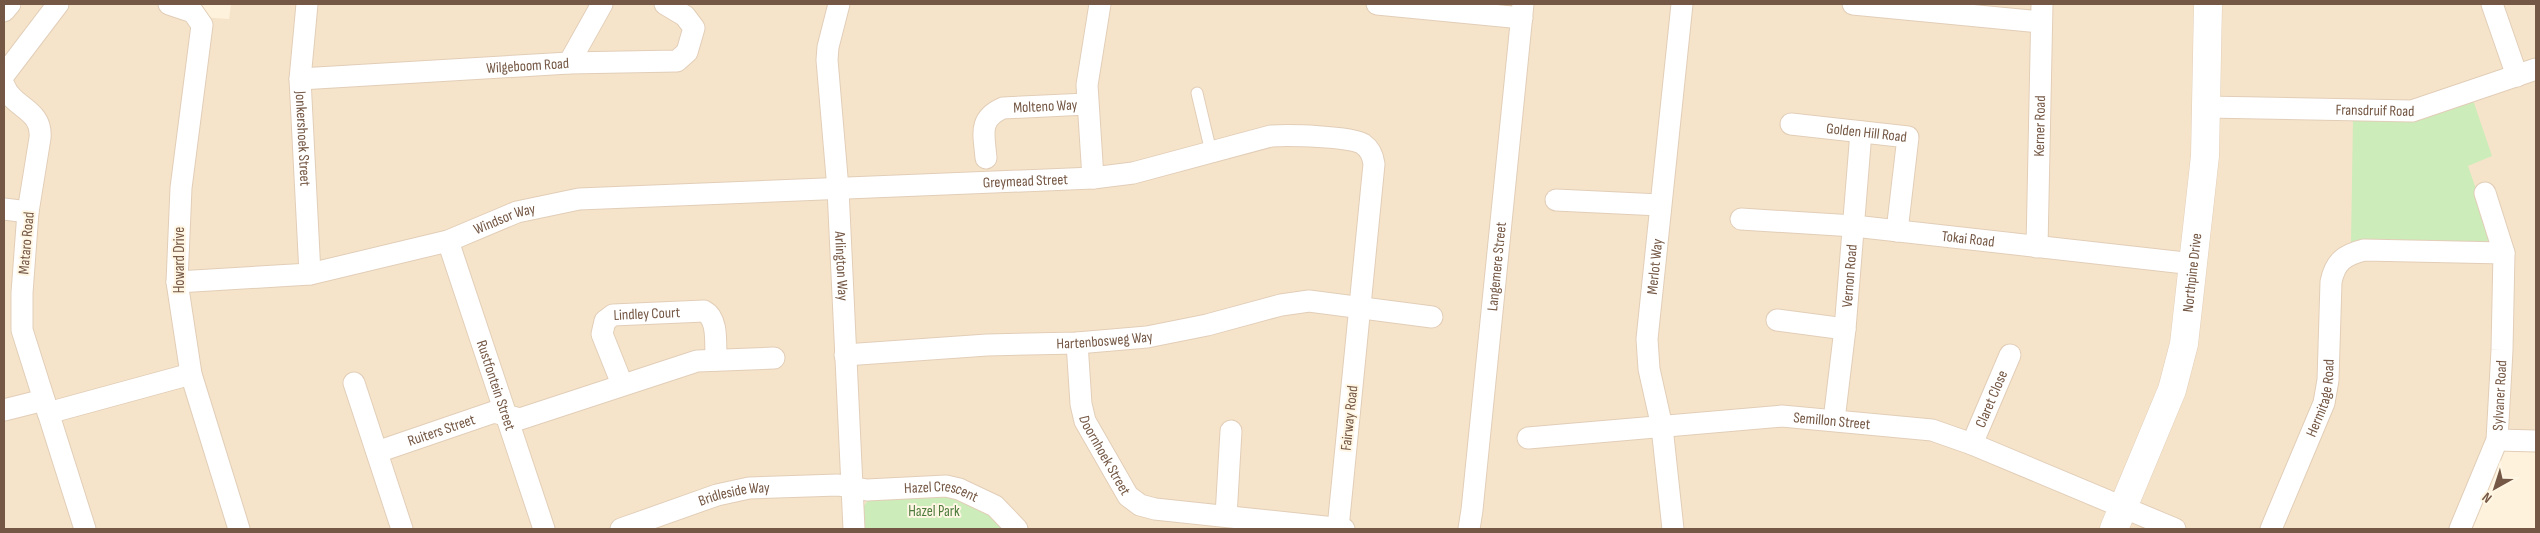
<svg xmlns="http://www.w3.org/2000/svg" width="2540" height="533" font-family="'Sofia Sans Condensed',sans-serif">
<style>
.residential{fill:#f6e4ca}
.green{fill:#ccecba}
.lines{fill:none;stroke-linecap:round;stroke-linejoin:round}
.service-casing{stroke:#e2ceb8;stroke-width:13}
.minor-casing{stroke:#e2ceb8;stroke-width:23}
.tertiary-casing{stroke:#e2ceb8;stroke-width:29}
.service{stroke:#fff;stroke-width:11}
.minor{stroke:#fff;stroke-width:21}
.tertiary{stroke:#fff;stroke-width:28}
.labels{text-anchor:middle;stroke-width:4;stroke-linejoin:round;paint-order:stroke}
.street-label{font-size:15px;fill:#745744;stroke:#fff6e4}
.park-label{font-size:15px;fill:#4c7b3b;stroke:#fff6e4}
</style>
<rect width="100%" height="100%" fill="#fef2dc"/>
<path class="residential" d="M4,4H175L200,17L229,19L231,4H2536V440L2498,439L2461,529H4Z"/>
<path class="green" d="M2473,100L2492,156L2468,166L2490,229C2490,238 2489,243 2479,245L2351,242L2353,118Z
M944,492L972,500L1008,529H861V510L869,499Z"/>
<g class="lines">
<g class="service-casing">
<path id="service" d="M1197,93L1211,152"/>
</g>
<g class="minor-casing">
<g id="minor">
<path d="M169,4L193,12L202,25L181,188L177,282L191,374L239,529"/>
<path id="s1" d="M307,4L300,79L310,274"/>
<path id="s2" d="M839,4L828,47L827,60L838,189L854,529"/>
<path d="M1377,4L1522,18"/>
<path d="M1853,4L2041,22"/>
<path d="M2492,4L2517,76"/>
<path d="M4,11L10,4"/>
<path d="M569,63L602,4"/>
<path d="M4,75L58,4"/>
<path id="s3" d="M300,79L569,63L677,61L687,52L694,28L685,16L665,4"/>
<path d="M4,85C12,108 43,109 40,138L28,212L22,293V330L85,529"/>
<path id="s4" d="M2206,107L2412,111L2536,69"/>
<path id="s5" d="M1791,124L1908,137L1897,231"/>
<path id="s6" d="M986,158C984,134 978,119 1003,108L1087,104"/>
<path d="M1093,178L1087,85L1100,4"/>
<path d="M1556,200L1660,205"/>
<path d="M4,209L28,212"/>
<path id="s7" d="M1741,219L1854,226L2194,264"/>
<path id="s8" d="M448,241L544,529"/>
<path id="s9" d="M2037,247L2042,4"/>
<path id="s10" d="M177,282L310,274L448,241L517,212L579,199L1093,178L1133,173L1271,136C1289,135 1349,136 1363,144C1370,149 1373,156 1374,164L1338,528"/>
<path d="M1777,320L1845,329"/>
<path id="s11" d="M1077,343L1081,404L1085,421L1128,496L1140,505L1155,509L1344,529"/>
<path id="s12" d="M845,355L987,345L1077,343L1147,337L1207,325L1281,305L1309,301L1432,317"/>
<path d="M354,383L402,529"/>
<path id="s13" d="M622,384L602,334L605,321L613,315L704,311C719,319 715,345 716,360"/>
<path d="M4,410L44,400"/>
<path d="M48,413L191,374"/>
<path id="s14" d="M1834,420L1845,329L1861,132"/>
<path id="s15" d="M1528,438L1782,416L1932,430L1972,444L2175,529"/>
<path d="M2497,440L2536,441"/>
<path id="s16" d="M1972,444L2010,355"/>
<path id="s17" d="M377,452L494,412L520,419L697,361L774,358"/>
<path d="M1226,516L1231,431"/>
<path id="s18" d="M621,529L717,495L749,488L838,485L867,490L946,486L959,489L995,506L1017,529"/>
<path id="s19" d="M1469,529L1472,510L1523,4"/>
<path id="s20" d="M1673,529L1662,427L1649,369L1647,339L1682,4"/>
<path id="s21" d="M2271,529L2324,403L2328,380L2331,282C2335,262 2344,255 2364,250L2504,253"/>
<path id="s22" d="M2460,529L2497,440L2502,350L2504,253L2485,193"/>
</g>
</g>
<g class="tertiary-casing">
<g id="tertiary">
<path id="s23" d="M2114,529L2172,390L2184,344L2205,156L2208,4"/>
</g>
</g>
<use href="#service" class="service"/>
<use href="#minor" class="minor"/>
<use href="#tertiary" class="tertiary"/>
</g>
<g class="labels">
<g class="street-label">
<text dy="5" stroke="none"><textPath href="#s3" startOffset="228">Wilgeboom Road</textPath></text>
<text dy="5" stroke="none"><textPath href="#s6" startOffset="101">Molteno Way</textPath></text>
<text dy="5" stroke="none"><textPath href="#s4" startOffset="169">Fransdruif Road</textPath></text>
<text dy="5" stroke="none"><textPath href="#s9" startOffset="121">Kerner Road</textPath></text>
<text dy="5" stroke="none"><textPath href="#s5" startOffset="76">Golden Hill Road</textPath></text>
<text dy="5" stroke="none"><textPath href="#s1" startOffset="135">Jonkershoek Street</textPath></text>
<text dy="5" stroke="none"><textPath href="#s10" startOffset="860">Greymead Street</textPath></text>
<text dy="5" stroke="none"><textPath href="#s10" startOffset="336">Windsor Way</textPath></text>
<text dy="5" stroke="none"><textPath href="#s7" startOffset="228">Tokai Road</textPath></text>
<text transform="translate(26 243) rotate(-85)" y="5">Mataro Road</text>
<text transform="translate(179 260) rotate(-90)" y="5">Howard Drive</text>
<text dy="5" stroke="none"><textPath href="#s2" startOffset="264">Arlington Way</textPath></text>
<text dy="5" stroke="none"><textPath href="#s19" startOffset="264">Langemere Street</textPath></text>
<text dy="5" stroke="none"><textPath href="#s20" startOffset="265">Merlot Way</textPath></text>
<text dy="5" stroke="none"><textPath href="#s23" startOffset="270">Northpine Drive</textPath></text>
<text dy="5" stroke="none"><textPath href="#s14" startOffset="145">Vernon Road</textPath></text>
<text dy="5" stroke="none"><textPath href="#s13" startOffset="111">Lindley Court</textPath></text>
<text dy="5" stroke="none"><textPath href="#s12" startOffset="260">Hartenbosweg Way</textPath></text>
<text dy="5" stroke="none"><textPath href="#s8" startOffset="152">Rustfontein Street</textPath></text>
<text dy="5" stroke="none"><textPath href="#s22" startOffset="141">Sylvaner Road</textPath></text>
<text dy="5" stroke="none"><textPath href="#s21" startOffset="141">Hermitage Road</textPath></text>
<text dy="5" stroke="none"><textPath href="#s16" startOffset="49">Claret Close</textPath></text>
<text transform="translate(1349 418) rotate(-84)" y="5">Fairway Road</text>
<text dy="5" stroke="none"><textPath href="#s15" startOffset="305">Semillon Street</textPath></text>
<text dy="5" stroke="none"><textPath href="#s17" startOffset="68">Ruiters Street</textPath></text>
<text dy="5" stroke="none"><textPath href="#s11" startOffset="118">Doornhoek Street</textPath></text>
<text dy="5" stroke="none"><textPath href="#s18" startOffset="328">Hazel Crescent</textPath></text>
<text dy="5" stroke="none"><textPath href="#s18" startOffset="119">Bridleside Way</textPath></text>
</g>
<g class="park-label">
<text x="934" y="516">Hazel Park</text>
</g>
</g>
<rect width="2540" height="533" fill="none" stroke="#745744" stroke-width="10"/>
<g transform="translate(2495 488) rotate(219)" stroke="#fff6e4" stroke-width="4" paint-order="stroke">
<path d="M0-4L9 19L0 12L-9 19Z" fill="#745744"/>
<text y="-8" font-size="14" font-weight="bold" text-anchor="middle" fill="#745744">N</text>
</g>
</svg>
